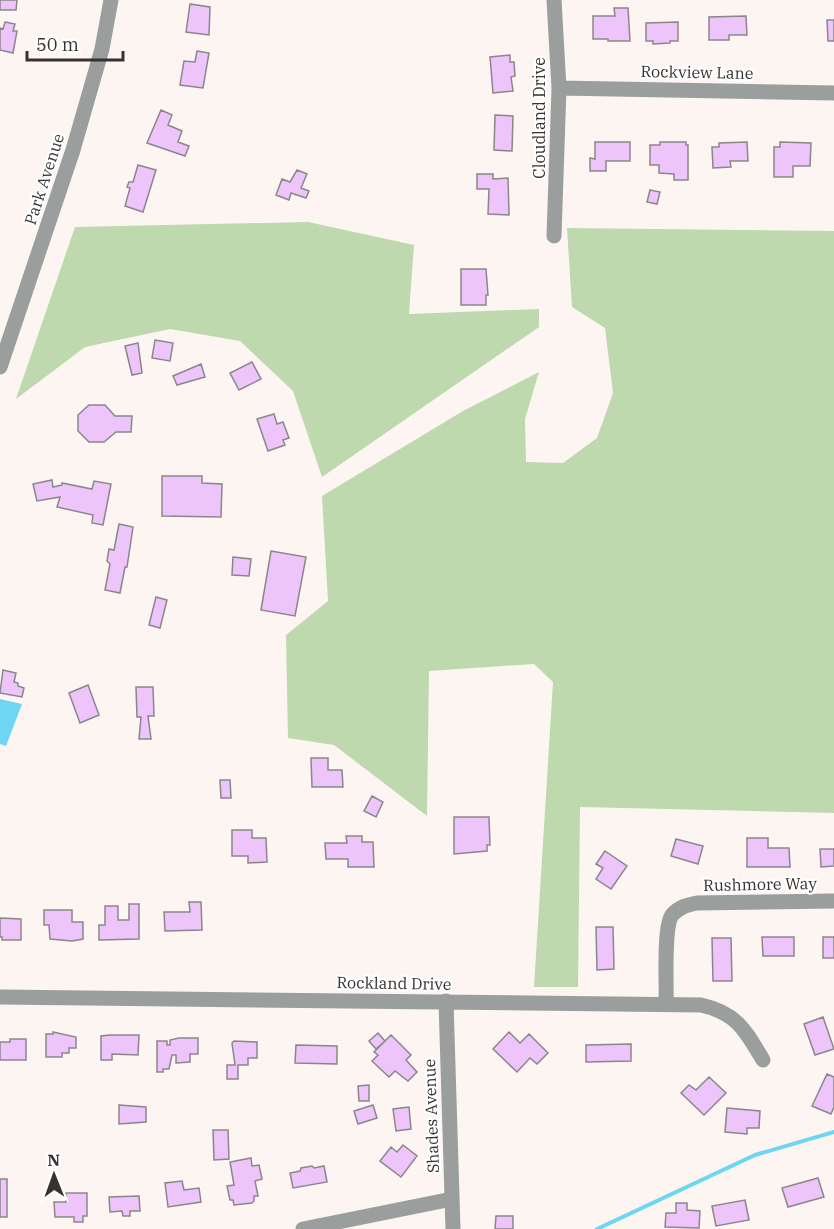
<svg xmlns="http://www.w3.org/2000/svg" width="834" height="1229" font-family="'IBM Plex Serif',serif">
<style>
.green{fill:#bdd9ad}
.water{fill:#6ed6f1}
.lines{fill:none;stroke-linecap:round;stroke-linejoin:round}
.stream{stroke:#6ed6f1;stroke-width:4}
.building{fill:#edc5fa;stroke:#8a868c;stroke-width:1.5}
.minor{stroke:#9a9e9d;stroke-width:15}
.labels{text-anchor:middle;stroke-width:4.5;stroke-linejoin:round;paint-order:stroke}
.street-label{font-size:16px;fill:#353231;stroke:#fff}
</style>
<rect width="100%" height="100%" fill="#fdf5f1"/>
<path class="green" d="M308,222L414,245L409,314L539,309V327L322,477L293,391L240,341L170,329L85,347L16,399L75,227Z
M567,228L834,231V813L580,807L578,987H534L553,682L534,664L429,671L427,816L334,745L288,738L286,635L328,601L322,496L463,411L539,372L525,419L526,462L563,463L597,438L613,393L605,328L572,307Z"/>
<path class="water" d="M0,699L22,704L6,746L0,744Z"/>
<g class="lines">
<path class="stream" d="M597,1229L755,1155L834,1132"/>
</g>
<path class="building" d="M0,0H17L16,10H0Z
M190,4L210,7L209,35L186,32Z
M614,8H628L630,41H608V39H593V16H615Z
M746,16L747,35H729V40H709V17Z
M827,20H834V41H828Z
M5,22L15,24L13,31H17L13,53L0,50V28L3,29Z
M678,22V41H670V43L653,44V41H646V23Z
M197,51L209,53L203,88L180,85L184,61L195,62Z
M510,55V62H514L515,76L511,77L513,91L493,93L490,57Z
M161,110L172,115L168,125L182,131L178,142L189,146L185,156L147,143Z
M495,115L513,116L512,151L494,150Z
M595,142H630V161H606V171H590V158L595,159Z
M660,142H686V145H688V180H674V174L659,173V165H650V145H660Z
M747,142L748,161H730L731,167L713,168L712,147H719V143Z
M780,142L811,143L810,166H793V177H774V147H780Z
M138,165L156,170L143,212L125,206L130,188L127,187L129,182H133Z
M297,170L307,174L301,188L309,191L306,198L291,193L289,200L276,195L282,179L290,182Z
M477,174H493V179L508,178L509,215L488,214L489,189H477Z
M650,190L660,192L657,204L647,202Z
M461,269H486L488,295H486V305H461Z
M155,340L173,343L170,361L152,358Z
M138,343L142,373L132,375L125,346Z
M252,362L261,379L239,390L230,373Z
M201,364L205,377L177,385L173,376Z
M89,405H105L115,416H132L131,432H116L104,442H89L78,431V415Z
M274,414L277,424L283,422L289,438L283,440L285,445L268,451L257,419Z
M162,476H202V483L222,484L221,517L162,516Z
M52,480L53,487L62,485V483L92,489L94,481L111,484L103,525L92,523L93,515L57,507L60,497L37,501L33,484Z
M119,524L133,527L127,567H125L120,593L105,590L110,564L107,561L109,549L114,550Z
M271,551L306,557L295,616L261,610Z
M233,557L251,559L249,576L232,575Z
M156,597L167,600L160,628L149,625Z
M3,670L16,673L14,682L18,683V686L24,688L22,697L0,693Z
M88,685L99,715L80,723L69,693Z
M136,687H153L154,716H148L151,739H139L141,717H137Z
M311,758H328V770H342L343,787H312Z
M220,780H230L231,798H221Z
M372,796L383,802L376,817L364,811Z
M454,817H489L490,845H487V851L454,854Z
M232,830H252V838H266L267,862L248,863V856H232Z
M346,836H362V842H373L374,867H348V859H326L325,843H347Z
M747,838H768V848H789L790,867H747Z
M676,839L703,846L698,864L671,856Z
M820,849H834V866L821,867Z
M605,851L627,866L611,889L596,879L603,868L596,864Z
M189,902H201L202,930L165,931L164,912H190Z
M129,904H139V939L99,940V925H105V906H118V920H129Z
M44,910H72V922H83V939L72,941L50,939L49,925H44Z
M0,918L21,919V940H2V937H0Z
M596,927H613L614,969L597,970Z
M762,937H794V956H763Z
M823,937H834V958H823Z
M712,938H731L732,981H713Z
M823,1017L834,1049L815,1055L804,1024Z
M53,1032L76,1037V1048H69V1053H62V1057H46V1034H53Z
M509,1032L520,1043L529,1034L548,1053L537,1064L530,1058L517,1072L493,1049Z
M378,1033L385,1041L376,1049L369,1041Z
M110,1035H139L138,1055L112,1054V1060H101V1036Z
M391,1035L411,1055L406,1060L417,1072L408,1081L395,1071L389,1077L372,1061L378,1055L374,1052Z
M179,1038H198V1054H190V1062L176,1063V1055H172L169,1069H163V1072H157V1041H167V1045H170V1040Z
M10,1039H26V1060H0V1042H10Z
M234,1041L257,1042V1058H248V1065H238V1079H227V1065H235L232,1043Z
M631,1044V1061L586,1062V1045Z
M296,1045L337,1046V1064L295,1063Z
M827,1074L834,1077V1107L831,1114L812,1106Z
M709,1077L726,1093L704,1115L681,1093L689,1085L696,1090Z
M369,1085V1101H359L358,1086Z
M119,1105L146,1107V1122L119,1124Z
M373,1105L377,1118L358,1124L354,1111Z
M409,1107L411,1129L396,1131L393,1109Z
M727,1108L760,1111L759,1128H747V1134L725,1132Z
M213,1130H228L229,1159L214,1160Z
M403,1145L417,1156L401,1177L380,1161L391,1147L397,1152Z
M251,1158L252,1166L259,1165L262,1179L255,1181L258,1196H254V1201L252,1203L234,1205L233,1200H230L227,1186L234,1185L230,1162Z
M312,1166L314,1168L324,1166L327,1182L293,1188L290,1173L300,1171L301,1168Z
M818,1178L824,1197L788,1207L782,1188Z
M0,1179H7V1217H0Z
M182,1181L184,1190L199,1188L201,1202L168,1207L165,1183Z
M66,1193H87V1216H83V1222H74V1217H55L54,1202H66Z
M139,1196L140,1211H130V1216H123L122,1211L110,1212L109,1197Z
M745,1200L749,1220L716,1226L712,1206Z
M676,1203H687V1210L700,1211L699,1228L665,1227L666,1213H676Z
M496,1216H513V1229H495Z"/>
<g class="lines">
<path class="minor" d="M559,88L834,93
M554,236L559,88L554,0
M0,367L73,150L102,49L111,0
M0,997L701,1005C737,1013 745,1030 763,1060
M446,1001L453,1229
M666,1004C667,986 663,928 672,915C679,907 687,905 697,903L834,901
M303,1229L452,1199"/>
</g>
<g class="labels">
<g class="street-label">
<text transform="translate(697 72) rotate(1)" y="6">Rockview Lane</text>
<text transform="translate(539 118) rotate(-90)" y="6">Cloudland Drive</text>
<text transform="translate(44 179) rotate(-72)" y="6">Park Avenue</text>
<text transform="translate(760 884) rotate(-1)" y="6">Rushmore Way</text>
<text transform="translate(394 983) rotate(1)" y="6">Rockland Drive</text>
<text transform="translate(431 1116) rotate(-92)" y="6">Shades Avenue</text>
</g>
</g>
<g transform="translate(54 1175) rotate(359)" stroke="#ffffff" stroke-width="4.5" paint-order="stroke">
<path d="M0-4.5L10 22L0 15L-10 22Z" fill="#353231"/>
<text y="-9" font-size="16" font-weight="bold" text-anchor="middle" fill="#353231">N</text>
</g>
<path d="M27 51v9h96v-9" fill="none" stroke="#353231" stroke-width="3"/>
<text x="36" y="51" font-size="18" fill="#353231" stroke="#ffffff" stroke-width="4.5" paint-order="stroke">50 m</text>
</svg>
